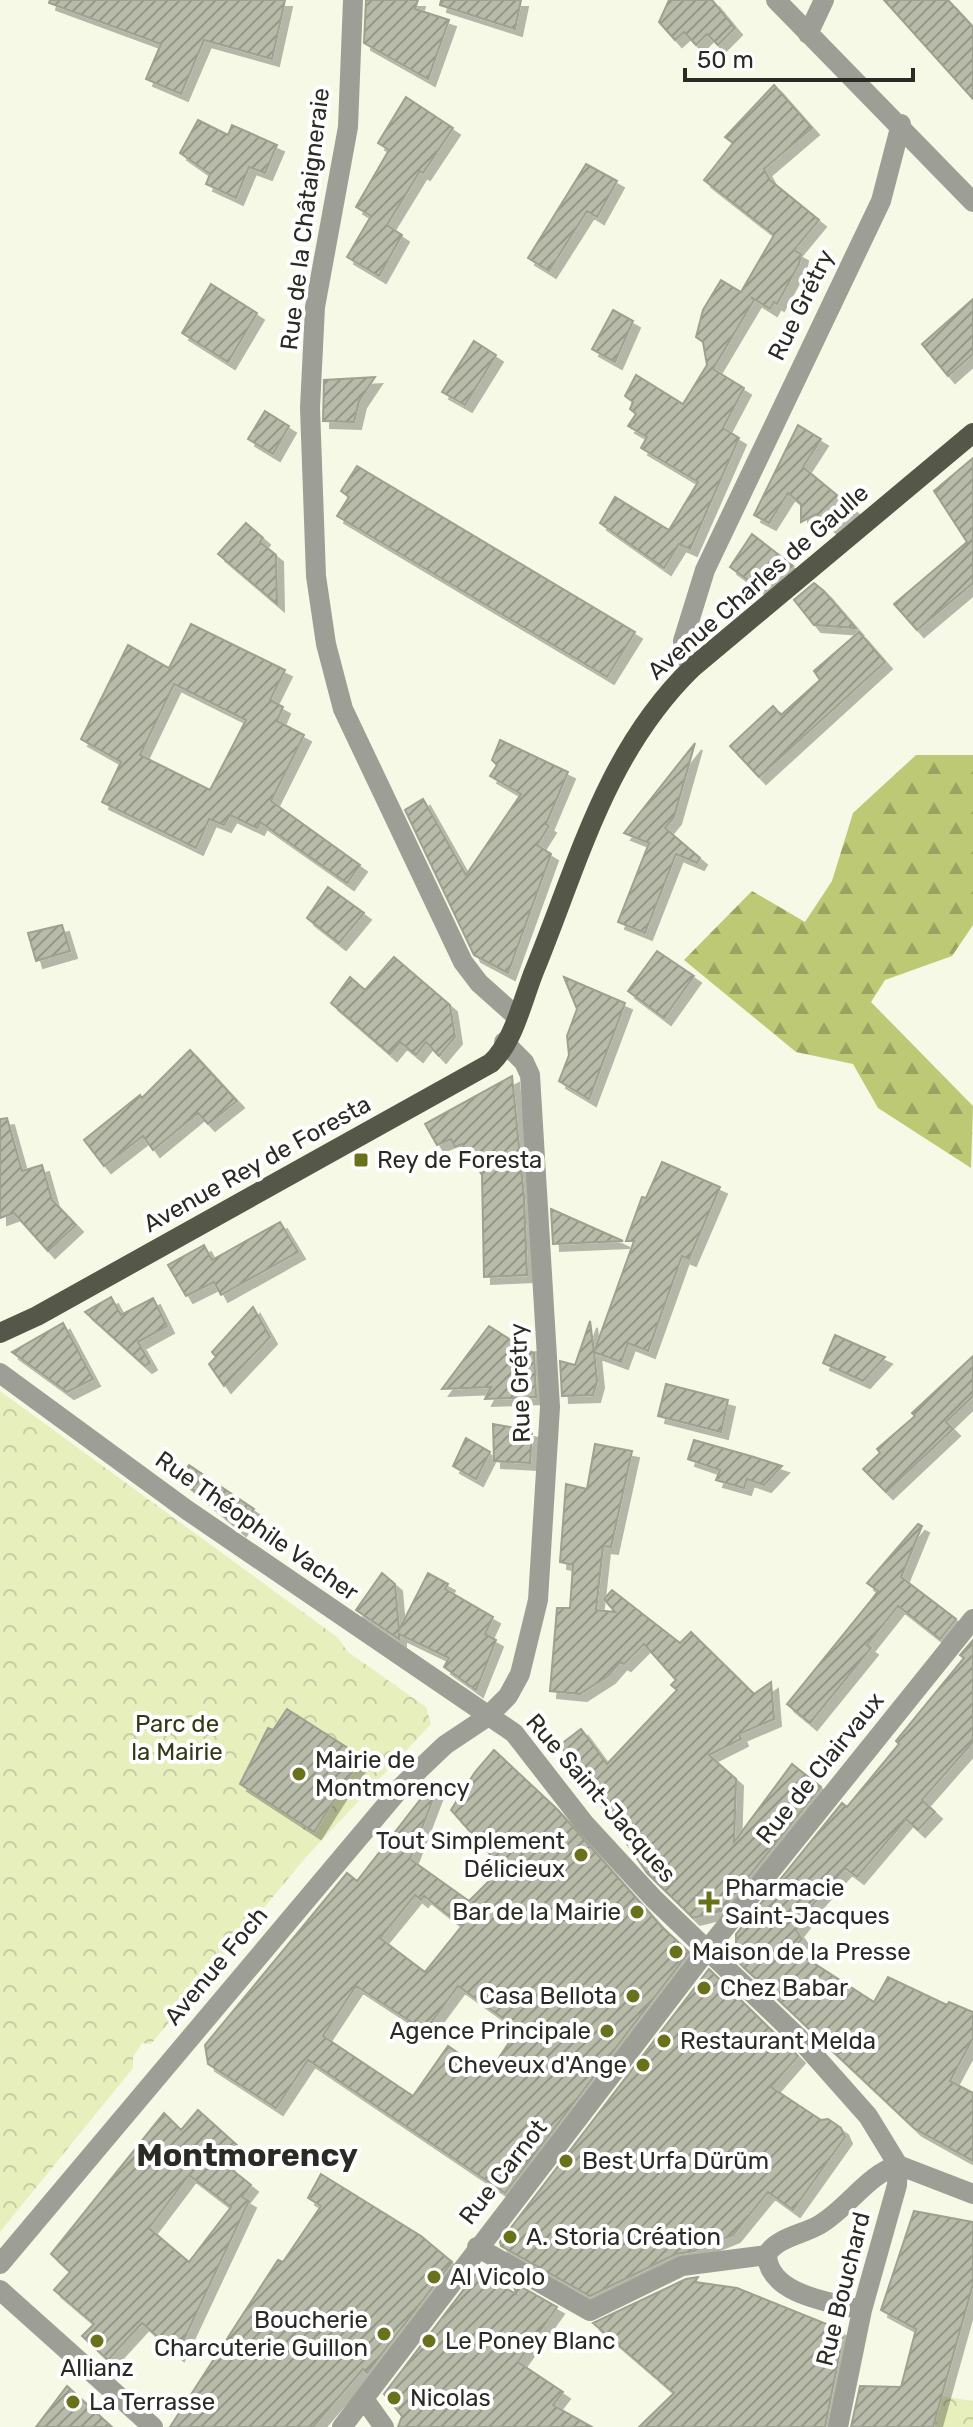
<svg xmlns="http://www.w3.org/2000/svg" width="973" height="2427" font-family="Rubik,sans-serif">
<style>
.forest{fill:url(#forest-firs)}
.park{fill:url(#park-crowns)}
.building{fill:url(#building-hatch);stroke:#9ea18f;stroke-width:2;fill-rule:evenodd;filter:url(#shadow)}
.lines{fill:none;stroke-linecap:round;stroke-linejoin:round}
.minor{stroke:#9d9f96;stroke-width:20}
.major{stroke:#555749;stroke-width:20}
.poi-dot{fill:#69721b;stroke:#fff;stroke-width:3}
.labels{text-anchor:middle;stroke-width:8;stroke-linejoin:round;paint-order:stroke}
.street-label{font-size:24px;fill:#2a2b24;stroke:#fff}
.poi-label{font-size:24px;fill:#2a2b24;stroke:#fff;text-anchor:start}
.park-label{font-size:24px;fill:#343814;stroke:#fff}
.district-label{font-size:32px;font-weight:bold;fill:#2a2b24;stroke:#fff}
</style>
<defs>
<pattern id="forest-firs" width="22" height="20" patternUnits="userSpaceOnUse" patternTransform="scale(2)"><rect width="22" height="20" fill="#bdc975"/><path d="M5 1l3.5 6h-7zM16 11l3.5 6h-7z" fill="#9aa360"/></pattern>
<pattern id="park-crowns" width="20" height="18" patternUnits="userSpaceOnUse" patternTransform="scale(2)"><rect width="20" height="18" fill="#e7efbd"/><path d="M2 6a3 3 0 1 1 6 0M12 15a3 3 0 1 1 6 0" fill="none" stroke="#c6cda2"/></pattern>
<pattern id="building-hatch" width="6" height="6" patternUnits="userSpaceOnUse" patternTransform="scale(2)"><rect width="6" height="6" fill="#b7bba8"/><path d="M-1 1l2-2M0 6l6-6M5 7l2-2" fill="none" stroke="#959889"/></pattern>
<filter id="shadow"><feDropShadow dx="7" dy="7" stdDeviation="0" flood-color="#0004"/></filter>
</defs>
<rect width="100%" height="100%" fill="#f6f9e5"/>
<path class="forest" d="M916,755H973V925L952,956L885,980L871,1002L973,1106L971,1168L878,1108L853,1064L796,1052L684,960L752,891L805,922L832,881L853,813Z"/>
<path class="park" d="M0,1391L337,1637L348,1652L426,1707L431,1724L306,1857L151,2044L142,2043L133,2057V2068L0,2232Z
M942,2396L973,2401V2427H933Z"/>
<path class="building" d="M50,0H285L272,59L204,40L181,94L146,79L161,44L49,3Z
M366,0H418L415,9L449,20L428,79L364,43Z
M441,0H521L515,29L440,5Z
M669,0H712L735,28L718,45L707,34L696,45L684,32L675,40L659,22Z
M884,0H948L973,27V99Z
M774,85L812,128L764,169L770,180L819,220L794,250L801,254L799,264L777,304L774,302L770,309L751,297L754,300L713,369L744,388L723,428L739,438L690,549L679,544L664,568L600,523L615,497L669,530L698,482L641,448L647,437L628,426L636,414L630,409L633,402L625,396L636,375L683,404L707,365L703,342L696,337L703,310L721,280L741,292L774,235L704,180L733,143L725,137Z
M406,97L453,128L423,173L420,171L387,225L402,235L379,276L347,257L371,216L356,207L389,150L378,143Z
M198,120L228,135L232,125L277,145L265,173L249,167L236,198L206,184L210,174L180,153Z
M586,164L617,181L597,217L587,211L549,271L528,258Z
M211,284L257,313L228,362L182,333Z
M973,299V354L948,376L922,344Z
M613,310L633,321L615,362L592,349Z
M474,341L496,355L465,405L442,392Z
M375,377L359,401L354,422L323,421L324,380Z
M265,411L289,426L273,454L248,439Z
M798,425L821,439L803,467L855,510L830,527L816,514L801,522V504L788,493L769,523L754,515Z
M973,458V583L917,630L894,604L967,542L934,491Z
M357,466L635,632L607,677L337,516L349,497L341,491Z
M246,523L263,538L260,542L276,555L277,604L218,554Z
M752,534L793,566L760,589L730,567Z
M814,583L824,591L856,628L814,625L794,600Z
M191,624L285,670L270,700L283,707L277,721L304,735L271,801L360,865L347,883L260,822L257,828L230,815L224,825L209,819L196,848L102,802L121,762L81,739L128,645L169,668ZM174,684L246,720L210,790L140,755Z
M859,632L885,662L759,777L730,746L773,706L781,715L820,680L814,671Z
M500,740L568,772L546,824L549,826L537,845L551,854L508,973L474,955L405,810L423,799L466,875L521,794L490,776L497,765L492,760Z
M695,743L674,817L665,828L700,858L697,863L676,854L645,933L618,922L649,843L624,833Z
M328,887L364,913L339,943L307,918Z
M62,925L70,951L36,961L28,933Z
M657,951L694,976L664,1018L628,991Z
M394,957L450,1005L455,1037L439,1056L426,1042L416,1055L400,1042L390,1054L331,1003L350,977L365,990Z
M564,977L625,1003L589,1099L559,1081L569,1055L567,1036L577,1009Z
M190,1050L237,1101L208,1124L198,1113L153,1150L143,1136L104,1166L84,1140L140,1095L142,1098Z
M512,1076L524,1198L527,1275L484,1277L482,1175L462,1144L455,1147L451,1139L437,1145L425,1124Z
M7,1118L22,1171L42,1165L52,1200L76,1225L48,1251L14,1213L0,1218V1119Z
M662,1162L720,1187L689,1259L682,1256L648,1351L628,1343L621,1362L594,1352L597,1381L593,1395L562,1396L560,1361L575,1365L590,1321L594,1352L634,1241H626L642,1197L646,1198Z
M551,1209L623,1241L553,1244Z
M280,1222L298,1252L221,1295L214,1282L186,1296L168,1265L204,1245L212,1260Z
M111,1297L121,1315L153,1298L167,1326L138,1342L150,1363L145,1366L85,1312Z
M253,1307L270,1337L224,1386L209,1364L216,1357L212,1352Z
M63,1323L93,1379L67,1392L12,1352Z
M489,1326L520,1346L529,1345V1351L534,1353L536,1397L485,1399L491,1387L442,1389Z
M835,1335L885,1357L863,1381L823,1363Z
M973,1356V1396L946,1422L953,1429L886,1492L863,1469L880,1453L877,1449L915,1416L912,1413Z
M666,1384L728,1400L721,1432L658,1416Z
M493,1424L532,1431L530,1463L494,1461Z
M466,1438L490,1452L476,1479L453,1466Z
M694,1440L754,1457L782,1466L764,1485L747,1479L744,1488L716,1480L720,1470L688,1459Z
M595,1444L632,1451L611,1547L603,1546L596,1610L615,1612L604,1599L612,1590L680,1643L691,1632L754,1694L771,1682L774,1719L739,1734L741,1739L709,1755L736,1779L734,1842L792,1764L821,1787L721,1911L693,1918L647,1873L560,1745L581,1729L607,1764L677,1690L671,1685L676,1680L644,1644L624,1664L620,1662L608,1676L580,1694L550,1691L557,1608H570L573,1565L560,1562L566,1484L587,1489Z
M189,1465L254,1509L239,1529L179,1478Z
M918,1524L922,1526L901,1577L956,1619L940,1639L898,1606L867,1645L871,1648L810,1723L787,1704L869,1603L878,1591L867,1583Z
M382,1573L395,1584L399,1630L428,1573L448,1584L445,1589L493,1617L485,1634L496,1640L476,1690L444,1667L449,1658L399,1634V1639L356,1610Z
M973,1640V1742L922,1800L935,1812L918,1830L906,1819L857,1877L845,1868L800,1919L803,1921L796,1930L802,1939L792,1949L874,2002L888,1977L947,2005L949,2002L973,2012V2038L950,2081L973,2093V2161L915,2129L736,1960V1934L842,1803L847,1807L899,1744L896,1741L964,1658L960,1655Z
M287,1709L362,1757L314,1832L240,1784L268,1728L273,1730Z
M494,1750L557,1809L661,1926L689,1952L505,2193L308,2060L276,2108L208,2064L205,2045L347,1873L357,1881L433,1783L438,1786L410,1859L469,1901L502,1868L451,1810L475,1772ZM415,1895L421,1900L424,1896L462,1926L425,1972L380,1938ZM356,1986L425,2031L458,1986L518,2029L488,2074L448,2046L413,2096L323,2036Z
M709,1969L798,2056L771,2087L821,2120L828,2119L841,2128L845,2137L793,2210L768,2192L733,2235L694,2251L676,2254L590,2296L501,2246L500,2242Z
M198,2110L239,2147L226,2165L251,2185L242,2197L249,2201L177,2354L142,2323L108,2360L82,2336L94,2324L54,2290L70,2272L51,2254L164,2113L181,2130ZM189,2175L231,2207L189,2262L149,2228Z
M321,2174L421,2236L452,2262L367,2373L363,2369L313,2427H170L278,2260L283,2262L321,2206L308,2198Z
M914,2211L973,2222V2284L933,2427H851L860,2386L901,2387L916,2329L881,2310Z
M477,2272L516,2294L513,2282L557,2307L518,2362L563,2392L553,2405L592,2427H398L402,2416L384,2394Z
M698,2277L695,2282L737,2288L844,2331L825,2427H639L674,2393L593,2323L686,2279Z
M67,2386L112,2427H36Z"/>
<g class="lines">
<path class="minor" d="M353,0L348,127L315,307L310,408L316,576L326,644L343,709L463,962L479,983L516,1016
M776,0L973,202
M808,34L824,0
M692,668L684,653L683,641L705,570L881,201L901,124
M0,1373L187,1510L514,1733L584,1823L654,1899L798,2037L868,2116L898,2165L897,2185L862,2310L838,2427
M898,2165L973,2194
M477,2247L590,2311L682,2266L767,2255
M0,2264L403,1785L445,1745L487,1717L508,1696L520,1674L538,1600L550,1407L530,1075L524,1062L504,1042
M0,2290L153,2427
M862,2310C830,2302 769,2295 767,2255C775,2238 804,2234 819,2225C848,2208 867,2175 898,2165
M364,2399L384,2427
M342,2427L707,1950L973,1619"/>
<path class="major" d="M0,1333L37,1316L491,1063C514,1042 523,998 535,969C579,861 606,752 692,668L973,433"/>
</g>
<g class="poi-dot">
<rect x="353" y="1152" width="16" height="16" rx="4"/>
<circle cx="299" cy="1774" r="8"/>
<circle cx="581" cy="1855" r="8"/>
<path d="M705 1890h8v8h8v8h-8v8h-8v-8h-8v-8h8z"/>
<circle cx="637" cy="1912" r="8"/>
<circle cx="676" cy="1952" r="8"/>
<circle cx="704" cy="1988" r="8"/>
<circle cx="633" cy="1996" r="8"/>
<circle cx="607" cy="2031" r="8"/>
<circle cx="664" cy="2041" r="8"/>
<circle cx="643" cy="2065" r="8"/>
<circle cx="566" cy="2161" r="8"/>
<circle cx="510" cy="2237" r="8"/>
<circle cx="434" cy="2277" r="8"/>
<circle cx="384" cy="2334" r="8"/>
<circle cx="97" cy="2341" r="8"/>
<circle cx="429" cy="2341" r="8"/>
<circle cx="394" cy="2398" r="8"/>
<circle cx="73" cy="2402" r="8"/>
</g>
<g class="labels">
<g class="street-label">
<text transform="translate(305 219) rotate(-83)" y="8">Rue de la Châtaigneraie</text>
<text transform="translate(801 305) rotate(-64)" y="8">Rue Grétry</text>
<text transform="translate(758 582) rotate(-41)" y="8">Avenue Charles de Gaulle</text>
<text transform="translate(257 1164) rotate(-29)" y="8">Avenue Rey de Foresta</text>
<text transform="translate(520 1383) rotate(-92)" y="8">Rue Grétry</text>
<text transform="translate(257 1526) rotate(35)" y="8">Rue Théophile Vacher</text>
<text transform="translate(820 1768) rotate(-51)" y="8">Rue de Clairvaux</text>
<text transform="translate(601 1798) rotate(49)" y="8">Rue Saint-Jacques</text>
<text transform="translate(216 1966) rotate(-50)" y="8">Avenue Foch</text>
<text transform="translate(503 2172) rotate(-52)" y="8">Rue Carnot</text>
<text transform="translate(843 2289) rotate(-76)" y="8">Rue Bouchard</text>
</g>
<g class="poi-label">
<text x="377" y="1168">Rey de Foresta</text>
<text x="315" y="1768">Mairie de<tspan x="315" dy="28">Montmorency</tspan></text>
<text x="565" y="1849" text-anchor="end">Tout Simplement<tspan x="565" dy="28">Délicieux</tspan></text>
<text x="725" y="1896">Pharmacie<tspan x="725" dy="28">Saint-Jacques</tspan></text>
<text x="621" y="1920" text-anchor="end">Bar de la Mairie</text>
<text x="692" y="1960">Maison de la Presse</text>
<text x="720" y="1996">Chez Babar</text>
<text x="617" y="2004" text-anchor="end">Casa Bellota</text>
<text x="591" y="2039" text-anchor="end">Agence Principale</text>
<text x="680" y="2049">Restaurant Melda</text>
<text x="627" y="2073" text-anchor="end">Cheveux d'Ange</text>
<text x="582" y="2169">Best Urfa Dürüm</text>
<text x="526" y="2245">A. Storia Création</text>
<text x="450" y="2285">Al Vicolo</text>
<text x="368" y="2328" text-anchor="end">Boucherie<tspan x="368" dy="28">Charcuterie Guillon</tspan></text>
<text x="445" y="2349">Le Poney Blanc</text>
<text x="97" y="2376" text-anchor="middle">Allianz</text>
<text x="410" y="2406">Nicolas</text>
<text x="89" y="2410">La Terrasse</text>
</g>
<g class="park-label">
<text x="177" y="1732">Parc de<tspan x="177" dy="28">la Mairie</tspan></text>
</g>
<g class="district-label">
<text x="247" y="2166">Montmorency</text>
</g>
</g>
<path d="M685 68v12h228v-12" fill="none" stroke="#2a2b24" stroke-width="4"/>
<text x="697" y="68" font-size="24" fill="#2a2b24" stroke="#ffffff" stroke-width="6" paint-order="stroke">50 m</text>
</svg>
